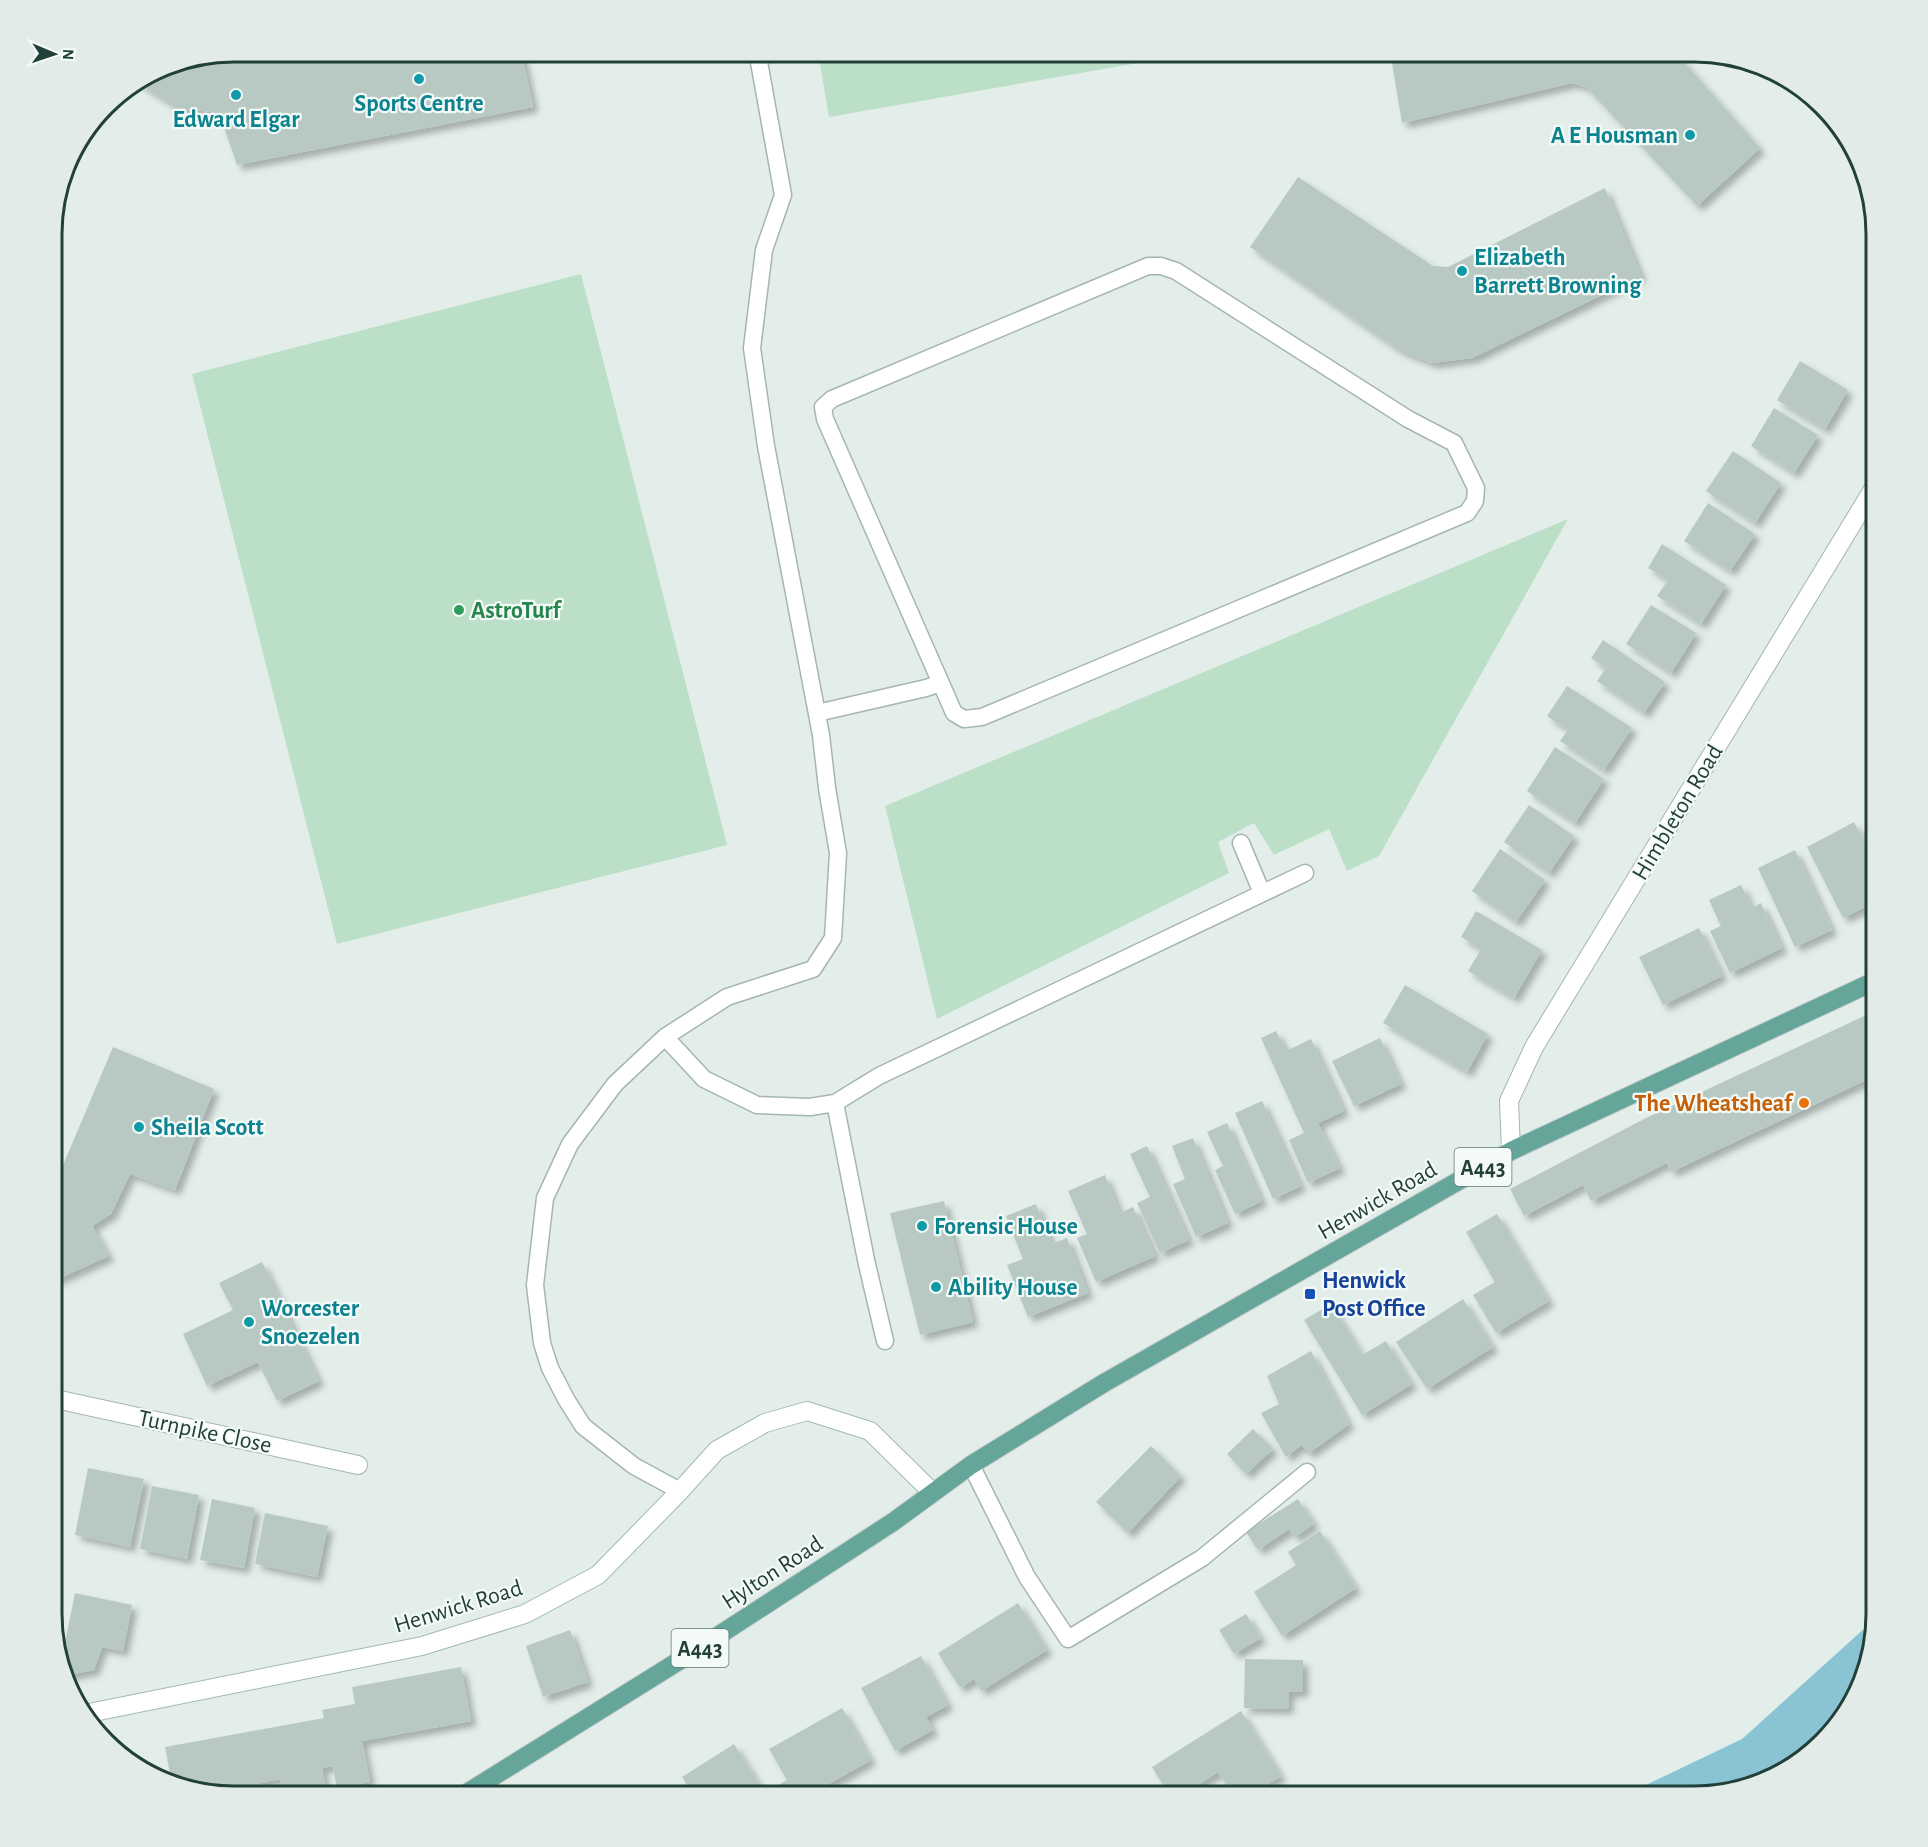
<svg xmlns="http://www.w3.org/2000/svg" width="1928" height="1847" font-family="'Alegreya Sans',sans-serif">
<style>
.green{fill:#bcdfc8}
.water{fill:#8ac3d4}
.building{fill:#b8c9c3;filter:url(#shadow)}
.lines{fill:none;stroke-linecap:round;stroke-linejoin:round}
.service-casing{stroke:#a5b6b2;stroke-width:19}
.minor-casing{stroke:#a5b6b2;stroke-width:20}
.secondary-casing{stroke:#a1bab3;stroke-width:20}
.primary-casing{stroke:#c1cac8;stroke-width:20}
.service{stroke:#fff;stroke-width:16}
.minor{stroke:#fff;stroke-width:18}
.secondary{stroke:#fff;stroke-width:18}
.primary{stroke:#66a59a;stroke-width:18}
.culture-dot{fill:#0f9aa8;stroke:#f4faf7;stroke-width:2}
.leisure-dot{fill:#2e9e5b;stroke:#f4faf7;stroke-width:2}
.food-dot{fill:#e8710a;stroke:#f4faf7;stroke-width:2}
.transit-dot{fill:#1a4fb4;stroke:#f4faf7;stroke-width:2}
.labels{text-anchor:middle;stroke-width:4.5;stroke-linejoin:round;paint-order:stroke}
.shield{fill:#f4faf7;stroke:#617873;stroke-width:1.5}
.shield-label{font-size:22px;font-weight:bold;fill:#22403a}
.culture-label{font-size:24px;font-weight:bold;fill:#0d838f;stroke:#f4faf7;text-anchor:start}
.leisure-label{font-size:24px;font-weight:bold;fill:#27864d;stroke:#f4faf7;text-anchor:start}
.street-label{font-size:24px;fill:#22403a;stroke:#f4faf7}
.food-label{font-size:24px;font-weight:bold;fill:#c56008;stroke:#f4faf7;text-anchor:end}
.transit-label{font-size:24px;font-weight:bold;fill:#164399;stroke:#f4faf7;text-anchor:start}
.rim{fill:none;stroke:#22403a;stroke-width:3}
</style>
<defs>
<filter id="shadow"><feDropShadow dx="5.5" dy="5.5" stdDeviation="3" flood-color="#0004"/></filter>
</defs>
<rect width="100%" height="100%" fill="#e3eeea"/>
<path class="green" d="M818,51H1207L829,117Z
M581,274L727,845L337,944L192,374Z
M1568,519L1379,856L1347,871L1329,829L1274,855L1254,823L1218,842L1229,873L937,1019L885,806Z"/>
<path class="water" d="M1876,1618L1863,1683L1815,1750L1764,1782L1694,1796H1623L1742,1739Z"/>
<path class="building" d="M234,51H521L533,107L237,165L219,113L178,108L136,82L164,65Z
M1390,51H1674L1760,148L1697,206L1586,87L1572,83L1402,123Z
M1298,177L1433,266L1448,267L1605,188L1641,276L1472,358L1432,363L1399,350L1250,247Z
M1800,361L1848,390L1825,429L1777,400Z
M1774,408L1818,435L1794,473L1751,446Z
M1733,451L1781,483L1755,523L1706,491Z
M1708,503L1755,534L1730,571L1684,541Z
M1662,544L1726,585L1701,624L1657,596L1668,580L1648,568Z
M1651,605L1696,633L1671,673L1626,644Z
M1603,640L1665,682L1644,713L1597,681L1606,668L1591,658Z
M1567,686L1632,728L1604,770L1560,741L1568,730L1547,716Z
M1555,747L1604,779L1575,823L1527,791Z
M1529,805L1574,836L1549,873L1504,842Z
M1854,822L1865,843L1877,836V901L1843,918L1807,847Z
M1500,849L1545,880L1516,922L1472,891Z
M1795,850L1832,930L1795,947L1758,868Z
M1741,885L1752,908L1761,903L1782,948L1730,973L1710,931L1721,926L1709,900Z
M1476,911L1542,950L1514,998L1468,971L1481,949L1461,937Z
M1699,928L1722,976L1663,1005L1639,957Z
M1405,985L1488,1034L1467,1072L1383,1023Z
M1877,1010V1075L1671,1172L1667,1163L1591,1201L1583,1185L1524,1216L1510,1189L1646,1118Z
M1276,1031L1286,1051L1311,1039L1344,1111L1318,1123L1340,1168L1308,1183L1289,1140L1304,1133L1261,1038Z
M1380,1038L1401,1084L1354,1106L1332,1061Z
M113,1047L214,1089L175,1190L130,1174L111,1214L92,1226L109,1256L51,1282V1170L63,1165Z
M1262,1101L1301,1186L1273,1199L1235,1113Z
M1227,1123L1262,1201L1235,1214L1215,1170L1223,1166L1207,1132Z
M1193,1138L1228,1223L1196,1237L1173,1184L1185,1179L1172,1146Z
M1147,1146L1189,1240L1160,1253L1137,1203L1150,1197L1130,1154Z
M1105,1175L1120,1213L1133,1207L1155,1256L1096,1282L1077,1238L1087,1234L1068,1191Z
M944,1201L973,1322L920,1335L890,1213Z
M1036,1204L1052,1244L1067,1238L1088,1293L1028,1317L1007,1265L1023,1259L1006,1216Z
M1497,1214L1549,1301L1496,1333L1473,1295L1495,1282L1466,1232Z
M262,1262L319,1381L277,1401L258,1362L207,1386L183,1334L233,1310L219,1283Z
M1463,1299L1493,1347L1427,1389L1396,1342Z
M1331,1304L1362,1355L1386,1341L1412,1384L1362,1415L1304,1320Z
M1311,1351L1349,1424L1309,1453L1301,1445L1286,1457L1261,1413L1279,1404L1267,1376Z
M1253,1429L1273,1449L1246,1474L1227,1454Z
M1151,1446L1181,1476L1128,1533L1096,1502Z
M88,1468L144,1479L130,1547L75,1535Z
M152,1486L199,1495L187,1559L140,1549Z
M212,1499L255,1508L244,1568L200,1560Z
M1298,1499L1314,1524L1295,1537L1289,1529L1258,1550L1246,1532Z
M265,1513L328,1526L317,1577L255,1564Z
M1320,1531L1356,1588L1282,1636L1254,1592L1296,1565L1288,1552Z
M75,1593L132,1605L123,1651L102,1647L94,1670L63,1676L57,1643L65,1642Z
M1018,1603L1047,1650L981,1691L974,1679L960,1688L938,1653Z
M1246,1614L1261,1638L1234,1654L1219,1630Z
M570,1630L588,1682L543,1697L526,1646Z
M921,1656L948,1705L926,1717L933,1730L895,1751L861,1688Z
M1245,1659L1303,1660V1692H1289L1288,1709L1244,1708Z
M461,1667L471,1721L362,1741L370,1782L337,1789L333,1766L322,1768L327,1796H283L280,1779L261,1783L263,1796H234L220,1793L219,1789L209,1791L172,1784L165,1747L324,1718L322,1710L355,1704L352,1687Z
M842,1708L871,1760L825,1786L831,1796H767L765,1792L787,1780L769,1749Z
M1241,1711L1281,1776L1249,1796H1233L1218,1772L1181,1796H1170L1152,1767Z
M734,1744L760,1786L745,1796H694L682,1777Z"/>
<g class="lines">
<g class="service-casing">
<path id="service" d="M1148,266H1161L1176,271L1408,419L1454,443L1476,488L1475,501L1467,513L982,717L964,719L954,713L825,419L823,407L832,399Z
M817,713L926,688L941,683
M1241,843L1262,893
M665,1037L704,1079L757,1105L810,1107L835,1103L879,1076L1305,873
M835,1103L866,1260L885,1341
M971,1465L1027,1577L1068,1639L1202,1558L1307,1472
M680,1491L634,1466L583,1426L566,1399L550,1368L542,1343L535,1285L545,1198L570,1144L615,1084L665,1037L727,997L813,969L833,938L838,853L827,788L821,735L766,446L752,348L764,250L783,195L757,51"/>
</g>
<g class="minor-casing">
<path id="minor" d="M1511,1151L1509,1101L1534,1047L1877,483
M51,1398L358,1465"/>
</g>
<g class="secondary-casing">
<path id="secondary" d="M84,1714L422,1646L525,1614L598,1575L680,1491L717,1450L765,1423L807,1411L870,1431L933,1493"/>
</g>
<g class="primary-casing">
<path id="primary" d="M462,1796L690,1654L893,1522L971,1465L1104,1383L1511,1151L1877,980"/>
</g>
<use href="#service" class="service"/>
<use href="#minor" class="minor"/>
<use href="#secondary" class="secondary"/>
<use href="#primary" class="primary"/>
</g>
<g class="culture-dot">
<circle cx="419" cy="79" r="6"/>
<circle cx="236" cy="95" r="6"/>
<circle cx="1690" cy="135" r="6"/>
<circle cx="1462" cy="271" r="6"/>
<circle cx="139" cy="1127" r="6"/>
<circle cx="922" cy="1226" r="6"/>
<circle cx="936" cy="1287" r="6"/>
<circle cx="249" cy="1322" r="6"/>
</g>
<circle class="leisure-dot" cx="459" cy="610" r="6"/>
<circle class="food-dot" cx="1804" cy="1103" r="6"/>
<rect class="transit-dot" x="1304" y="1288" width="12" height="12" rx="3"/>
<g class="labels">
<g class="shield">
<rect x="1454.5" y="1148" width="57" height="38" rx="4.5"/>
<rect x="671.5" y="1629" width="57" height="38" rx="4.5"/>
</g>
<g class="shield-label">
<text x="1483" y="1175">A443</text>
<text x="700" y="1656">A443</text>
</g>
<g class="culture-label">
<text x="419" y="111" text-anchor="middle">Sports Centre</text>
<text x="236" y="127" text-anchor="middle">Edward Elgar</text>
<text x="1678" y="143" text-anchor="end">A E Housman</text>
<text x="1474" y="265">Elizabeth<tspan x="1474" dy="28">Barrett Browning</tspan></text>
<text x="151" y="1135">Sheila Scott</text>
<text x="934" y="1234">Forensic House</text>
<text x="948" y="1295">Ability House</text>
<text x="261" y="1316">Worcester<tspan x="261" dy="28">Snoezelen</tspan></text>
</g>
<g class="leisure-label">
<text x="471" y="618">AstroTurf</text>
</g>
<g class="street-label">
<text transform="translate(1677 812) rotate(-59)" y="8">Himbleton Road</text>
<text transform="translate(1377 1200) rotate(-30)" y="8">Henwick Road</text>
<text transform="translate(205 1431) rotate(12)" y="8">Turnpike Close</text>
<text transform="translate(772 1572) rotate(-33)" y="8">Hylton Road</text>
<text transform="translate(458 1606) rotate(-17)" y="8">Henwick Road</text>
</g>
<g class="food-label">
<text x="1792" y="1111">The Wheatsheaf</text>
</g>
<g class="transit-label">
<text x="1322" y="1288">Henwick<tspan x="1322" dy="28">Post Office</tspan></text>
</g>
</g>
<path d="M0 0H1928V1847H0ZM234 62H1694A172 172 0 0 1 1866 234V1614A172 172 0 0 1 1694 1786H234A172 172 0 0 1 62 1614V234A172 172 0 0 1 234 62Z" fill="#e3ebe8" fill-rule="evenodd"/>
<path class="rim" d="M234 62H1694A172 172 0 0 1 1866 234V1614A172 172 0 0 1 1694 1786H234A172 172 0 0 1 62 1614V234A172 172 0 0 1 234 62Z"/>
<g transform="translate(54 54) rotate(92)" stroke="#f4faf7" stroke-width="4.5" paint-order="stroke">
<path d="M0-4.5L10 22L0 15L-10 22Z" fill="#22403a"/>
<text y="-9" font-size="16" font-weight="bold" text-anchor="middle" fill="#22403a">N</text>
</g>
</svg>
